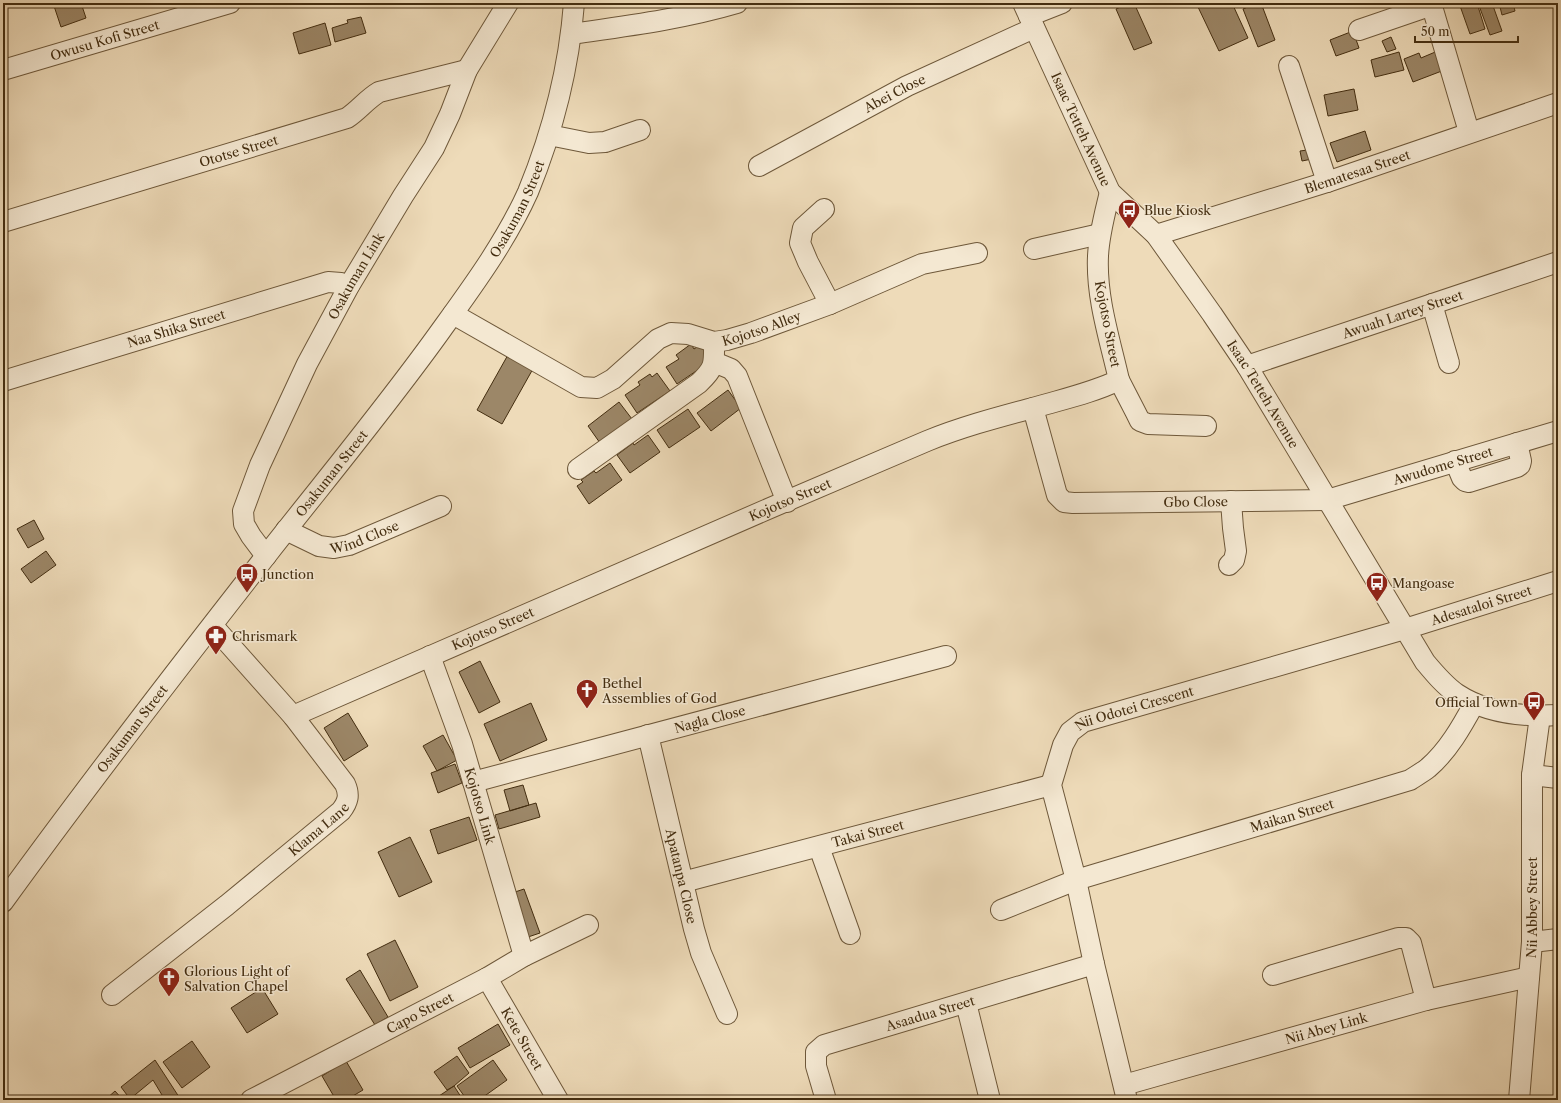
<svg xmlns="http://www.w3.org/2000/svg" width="1561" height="1103" font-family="'Libre Caslon Text',serif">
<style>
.building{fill:#9c8768;stroke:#432d10}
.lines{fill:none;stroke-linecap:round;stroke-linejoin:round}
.minor-casing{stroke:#6e583a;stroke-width:22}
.minor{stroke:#f4e8d2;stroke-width:20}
.labels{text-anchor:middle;stroke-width:3;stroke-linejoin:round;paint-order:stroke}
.street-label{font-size:13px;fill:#432d10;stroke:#f4e8d2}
.poi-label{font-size:13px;fill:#432d10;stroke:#f4e8d2;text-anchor:start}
</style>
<rect width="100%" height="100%" fill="#eedbb9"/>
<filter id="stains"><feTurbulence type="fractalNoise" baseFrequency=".005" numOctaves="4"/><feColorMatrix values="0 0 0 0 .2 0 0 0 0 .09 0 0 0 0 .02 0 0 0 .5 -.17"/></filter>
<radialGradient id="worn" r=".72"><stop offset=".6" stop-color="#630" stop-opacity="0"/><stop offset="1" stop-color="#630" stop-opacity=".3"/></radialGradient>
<path class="building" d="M53,3H81L86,18L61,27Z
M1129,3H1134L1152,43L1134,50L1116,9Z
M1206,3H1232L1248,38L1219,51L1198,7Z
M1257,3H1261L1275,40L1258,47L1243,9Z
M1459,3H1477L1485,29L1470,34Z
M1478,3H1492L1502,31L1490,35Z
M1499,3H1513L1515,11L1502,15Z
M361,17L366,33L335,42L332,28L348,23L347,20Z
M325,23L331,45L299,54L293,33Z
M1353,31L1359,48L1336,56L1330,40Z
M1391,37L1396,49L1387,52L1382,41Z
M1440,50L1447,69L1413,82L1404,59L1419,53L1421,58Z
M1399,52L1404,70L1375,77L1371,60Z
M1354,89L1358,110L1328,116L1324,95Z
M1365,131L1371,150L1337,162L1330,143Z
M1315,149L1317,158L1302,161L1300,151Z
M691,344L694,349L700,345L711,361L677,384L666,367L679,359L676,355Z
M509,353L534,367L502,424L477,410Z
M657,373L670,391L637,413L625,395L640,385L638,382L650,374L652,377Z
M728,390L741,408L711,431L697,413Z
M619,402L632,419L600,443L588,426Z
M688,409L700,427L669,448L657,430Z
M648,435L660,452L630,473L617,455L633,443L634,445Z
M610,463L622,480L589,504L577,486L583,482L581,480L594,471L596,473Z
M34,520L44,539L28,548L17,529Z
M46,551L56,565L31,583L21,569Z
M480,661L500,702L479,713L459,672Z
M531,703L547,740L500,761L484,724Z
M348,713L368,746L344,761L324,728Z
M443,735L457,760L437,771L423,746Z
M455,764L462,783L438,793L431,773Z
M523,785L529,805L510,811L504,790Z
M536,803L540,817L499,829L495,815Z
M469,817L477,840L438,854L430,830Z
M410,837L432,882L399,897L378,852Z
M524,889L540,933L528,937L512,893Z
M395,940L418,987L390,1001L367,954Z
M360,970L388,1017L375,1025L346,979Z
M262,988L278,1014L247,1033L231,1008Z
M498,1024L510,1045L470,1068L458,1048Z
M192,1041L210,1067L182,1088L163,1062Z
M457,1056L469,1073L454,1086L447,1090L434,1072Z
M155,1060L181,1100H165L153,1080L130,1099L121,1087Z
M493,1060L507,1080L479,1100H467L457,1086Z
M346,1061L363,1090L346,1100H336L322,1076Z
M454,1086L463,1100H433Z
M115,1091L123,1100H105Z"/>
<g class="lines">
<g class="minor-casing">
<g id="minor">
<path id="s1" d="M1023,3L1110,192L1156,235L1212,314L1247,366L1425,662C1435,674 1445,686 1457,694C1486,713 1525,717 1558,715"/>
<path d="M1431,3L1469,132"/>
<path d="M1029,16L1062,3"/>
<path d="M1359,30L1432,5"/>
<path d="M572,34C627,26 683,19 737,3"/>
<path d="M1289,66L1327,182"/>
<path id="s2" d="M3,70L230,3"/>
<path d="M549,135L589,143L605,142L640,130"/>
<path id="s3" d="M759,166L907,86L1034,28"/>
<path d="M824,209L803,228L800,243L808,262L830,304"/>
<path id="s4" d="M3,222L347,118C359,110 367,99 379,92L467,70"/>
<path id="s5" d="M1156,235L1327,182L1558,103"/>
<path d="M1034,249L1100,234"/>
<path d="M1432,304L1449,363"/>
<path id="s6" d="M453,314L581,387L597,388L613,379L658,339L671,333L688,334L714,342L727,340L751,333L830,304L922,264L977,253"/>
<path d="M714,362L731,369L737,376L787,502"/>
<path id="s7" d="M1247,366L1558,262"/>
<path d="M1119,380L1136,413L1140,421L1148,424L1206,426"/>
<path id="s8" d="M3,381L328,282L341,283L349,286"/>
<path id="s9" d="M1033,408L1057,495L1064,502L1073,503L1327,500L1558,431"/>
<path d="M1455,461L1462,478L1465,481L1469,482L1517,467L1520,465L1521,461L1517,443"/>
<path d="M578,469L699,383C716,367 714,363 714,342"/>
<path id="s10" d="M286,530L319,546L334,548L349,545L441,506"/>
<path id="s11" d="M266,556L251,536L244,524L243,511L260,465L307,364L349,286L403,196L434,148L450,114L467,70L508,3"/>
<path d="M1229,565L1234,560L1236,551L1233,528L1231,501"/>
<path id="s12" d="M430,656L462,744L524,956"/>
<path id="s13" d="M293,716C504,623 715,531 927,441C966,425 1007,415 1047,404C1072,397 1096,391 1119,380C1110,340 1096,298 1098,256C1099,234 1105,213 1110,192"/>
<path id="s14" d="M648,735L694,929L701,953L727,1014"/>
<path d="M1532,775L1558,778"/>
<path id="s15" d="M473,782L946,656"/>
<path d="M819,847L850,934"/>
<path id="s16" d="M683,882L1051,785"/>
<path id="s17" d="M3,902C89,783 179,667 269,552C327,478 387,406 442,329C473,286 506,241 528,192C553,131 569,68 574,3"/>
<path id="s18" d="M1001,910L1076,880L1410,780C1416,776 1423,772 1428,768C1448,751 1462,726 1474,704"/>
<path d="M1532,942L1558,939"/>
<path d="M1273,975L1398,938H1406L1411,943L1426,1000"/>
<path id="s19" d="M487,978L558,1100"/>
<path id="s20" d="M112,995L227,905L341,811C348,802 350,795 345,784L293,716L213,626"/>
<path d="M966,1003L990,1100"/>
<path id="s21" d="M1124,1085L1426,1000L1529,977"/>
<path id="s22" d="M251,1100L487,978L524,956L588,925"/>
<path id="s23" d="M826,1100L816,1066V1052L824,1045L1094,964"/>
<path id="s24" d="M1127,1100L1094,964L1076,880L1051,785L1063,745L1070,732L1083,722L1405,629L1558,581"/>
<path id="s25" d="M1519,1100L1532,942V775L1540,716"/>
</g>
</g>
<use href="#minor" class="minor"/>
</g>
<defs>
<g id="bus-pin" transform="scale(1.15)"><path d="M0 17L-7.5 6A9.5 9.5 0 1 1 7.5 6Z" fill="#8f2418" stroke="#f4e8d2"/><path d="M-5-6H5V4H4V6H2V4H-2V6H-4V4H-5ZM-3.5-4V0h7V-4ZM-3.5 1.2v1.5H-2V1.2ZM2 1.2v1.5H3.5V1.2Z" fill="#fff"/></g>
<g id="pharmacy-pin" transform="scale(1.15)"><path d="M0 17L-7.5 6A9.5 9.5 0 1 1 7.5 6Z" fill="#8f2418" stroke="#f4e8d2"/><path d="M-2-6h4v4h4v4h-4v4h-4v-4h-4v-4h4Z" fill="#fff"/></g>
<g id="church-pin" transform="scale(1.15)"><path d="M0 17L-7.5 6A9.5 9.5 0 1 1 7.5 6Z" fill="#8f2418" stroke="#f4e8d2"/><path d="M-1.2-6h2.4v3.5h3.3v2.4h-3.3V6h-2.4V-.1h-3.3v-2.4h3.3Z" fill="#fff"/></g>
</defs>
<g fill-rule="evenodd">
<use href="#bus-pin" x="1129" y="210"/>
<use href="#bus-pin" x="247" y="574"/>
<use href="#bus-pin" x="1377" y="583"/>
<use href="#pharmacy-pin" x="216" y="636"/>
<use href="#church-pin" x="587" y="690"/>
<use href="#bus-pin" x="1534" y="702"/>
<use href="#church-pin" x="169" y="978"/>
</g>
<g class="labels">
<g class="street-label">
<text dy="5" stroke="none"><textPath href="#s2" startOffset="106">Owusu Kofi Street</textPath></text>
<text dy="5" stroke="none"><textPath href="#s3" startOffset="154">Abei Close</textPath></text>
<text dy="5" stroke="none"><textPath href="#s1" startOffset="139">Isaac Tetteh Avenue</textPath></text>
<text dy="5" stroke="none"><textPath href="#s4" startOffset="246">Ototse Street</textPath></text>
<text dy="5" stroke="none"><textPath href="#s5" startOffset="211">Blematesaa Street</textPath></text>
<text dy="5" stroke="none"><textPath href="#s17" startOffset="864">Osakuman Street</textPath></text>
<text dy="5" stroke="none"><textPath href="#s11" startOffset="313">Osakuman Link</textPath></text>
<text dy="5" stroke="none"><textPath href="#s7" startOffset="164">Awuah Lartey Street</textPath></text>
<text transform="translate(1108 324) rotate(79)" y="5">Kojotso Street</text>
<text dy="5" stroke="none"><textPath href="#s6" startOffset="350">Kojotso Alley</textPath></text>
<text dy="5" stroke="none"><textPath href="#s8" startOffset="181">Naa Shika Street</textPath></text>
<text dy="5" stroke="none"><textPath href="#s1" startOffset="463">Isaac Tetteh Avenue</textPath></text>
<text dy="5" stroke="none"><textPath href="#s9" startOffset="484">Awudome Street</textPath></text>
<text dy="5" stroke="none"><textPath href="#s17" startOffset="540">Osakuman Street</textPath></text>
<text dy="5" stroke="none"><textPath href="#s13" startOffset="542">Kojotso Street</textPath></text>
<text dy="5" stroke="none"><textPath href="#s9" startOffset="232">Gbo Close</textPath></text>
<text dy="5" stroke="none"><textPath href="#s10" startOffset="84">Wind Close</textPath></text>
<text dy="5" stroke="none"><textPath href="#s24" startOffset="812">Adesataloi Street</textPath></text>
<text dy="5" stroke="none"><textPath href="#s13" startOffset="218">Kojotso Street</textPath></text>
<text dy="5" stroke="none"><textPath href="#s24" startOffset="450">Nii Odotei Crescent</textPath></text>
<text dy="5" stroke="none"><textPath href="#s15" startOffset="245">Nagla Close</textPath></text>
<text dy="5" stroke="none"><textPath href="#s17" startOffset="216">Osakuman Street</textPath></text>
<text dy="5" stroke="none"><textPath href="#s12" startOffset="158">Kojotso Link</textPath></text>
<text dy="5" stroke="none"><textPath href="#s18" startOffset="306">Maikan Street</textPath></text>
<text dy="5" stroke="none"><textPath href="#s20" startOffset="265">Klama Lane</textPath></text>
<text dy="5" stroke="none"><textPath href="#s16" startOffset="191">Takai Street</textPath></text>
<text dy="5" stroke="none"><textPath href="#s14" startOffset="145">Apatanpa Close</textPath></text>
<text dy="5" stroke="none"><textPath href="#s25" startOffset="193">Nii Abbey Street</textPath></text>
<text dy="5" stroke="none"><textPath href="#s22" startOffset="190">Capo Street</textPath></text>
<text dy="5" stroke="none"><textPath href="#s23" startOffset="171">Asaadua Street</textPath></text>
<text dy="5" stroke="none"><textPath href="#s21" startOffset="210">Nii Abey Link</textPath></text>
<text dy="5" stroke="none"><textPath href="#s19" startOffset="70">Kete Street</textPath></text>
</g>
<g class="poi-label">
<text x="1144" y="215">Blue Kiosk</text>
<text x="262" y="579">Junction</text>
<text x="1392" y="588">Mangoase</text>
<text x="232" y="641">Chrismark</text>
<text x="602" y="688">Bethel<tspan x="602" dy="15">Assemblies of God</tspan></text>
<text x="1518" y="707" text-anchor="end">Official Town</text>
<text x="184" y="976">Glorious Light of<tspan x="184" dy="15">Salvation Chapel</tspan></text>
</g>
</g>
<rect width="1561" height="1103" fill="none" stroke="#eedbb9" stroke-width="16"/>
<rect x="4" y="4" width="1553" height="1095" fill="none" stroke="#432d10" stroke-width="2"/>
<rect x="8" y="8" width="1545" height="1087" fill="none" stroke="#432d10"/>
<path d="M1415 36v6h103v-6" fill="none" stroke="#432d10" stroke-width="2"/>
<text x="1421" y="36" font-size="12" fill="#432d10" stroke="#f4e8d2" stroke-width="3" paint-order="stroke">50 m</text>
<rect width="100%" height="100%" filter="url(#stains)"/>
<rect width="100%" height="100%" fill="url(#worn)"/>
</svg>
